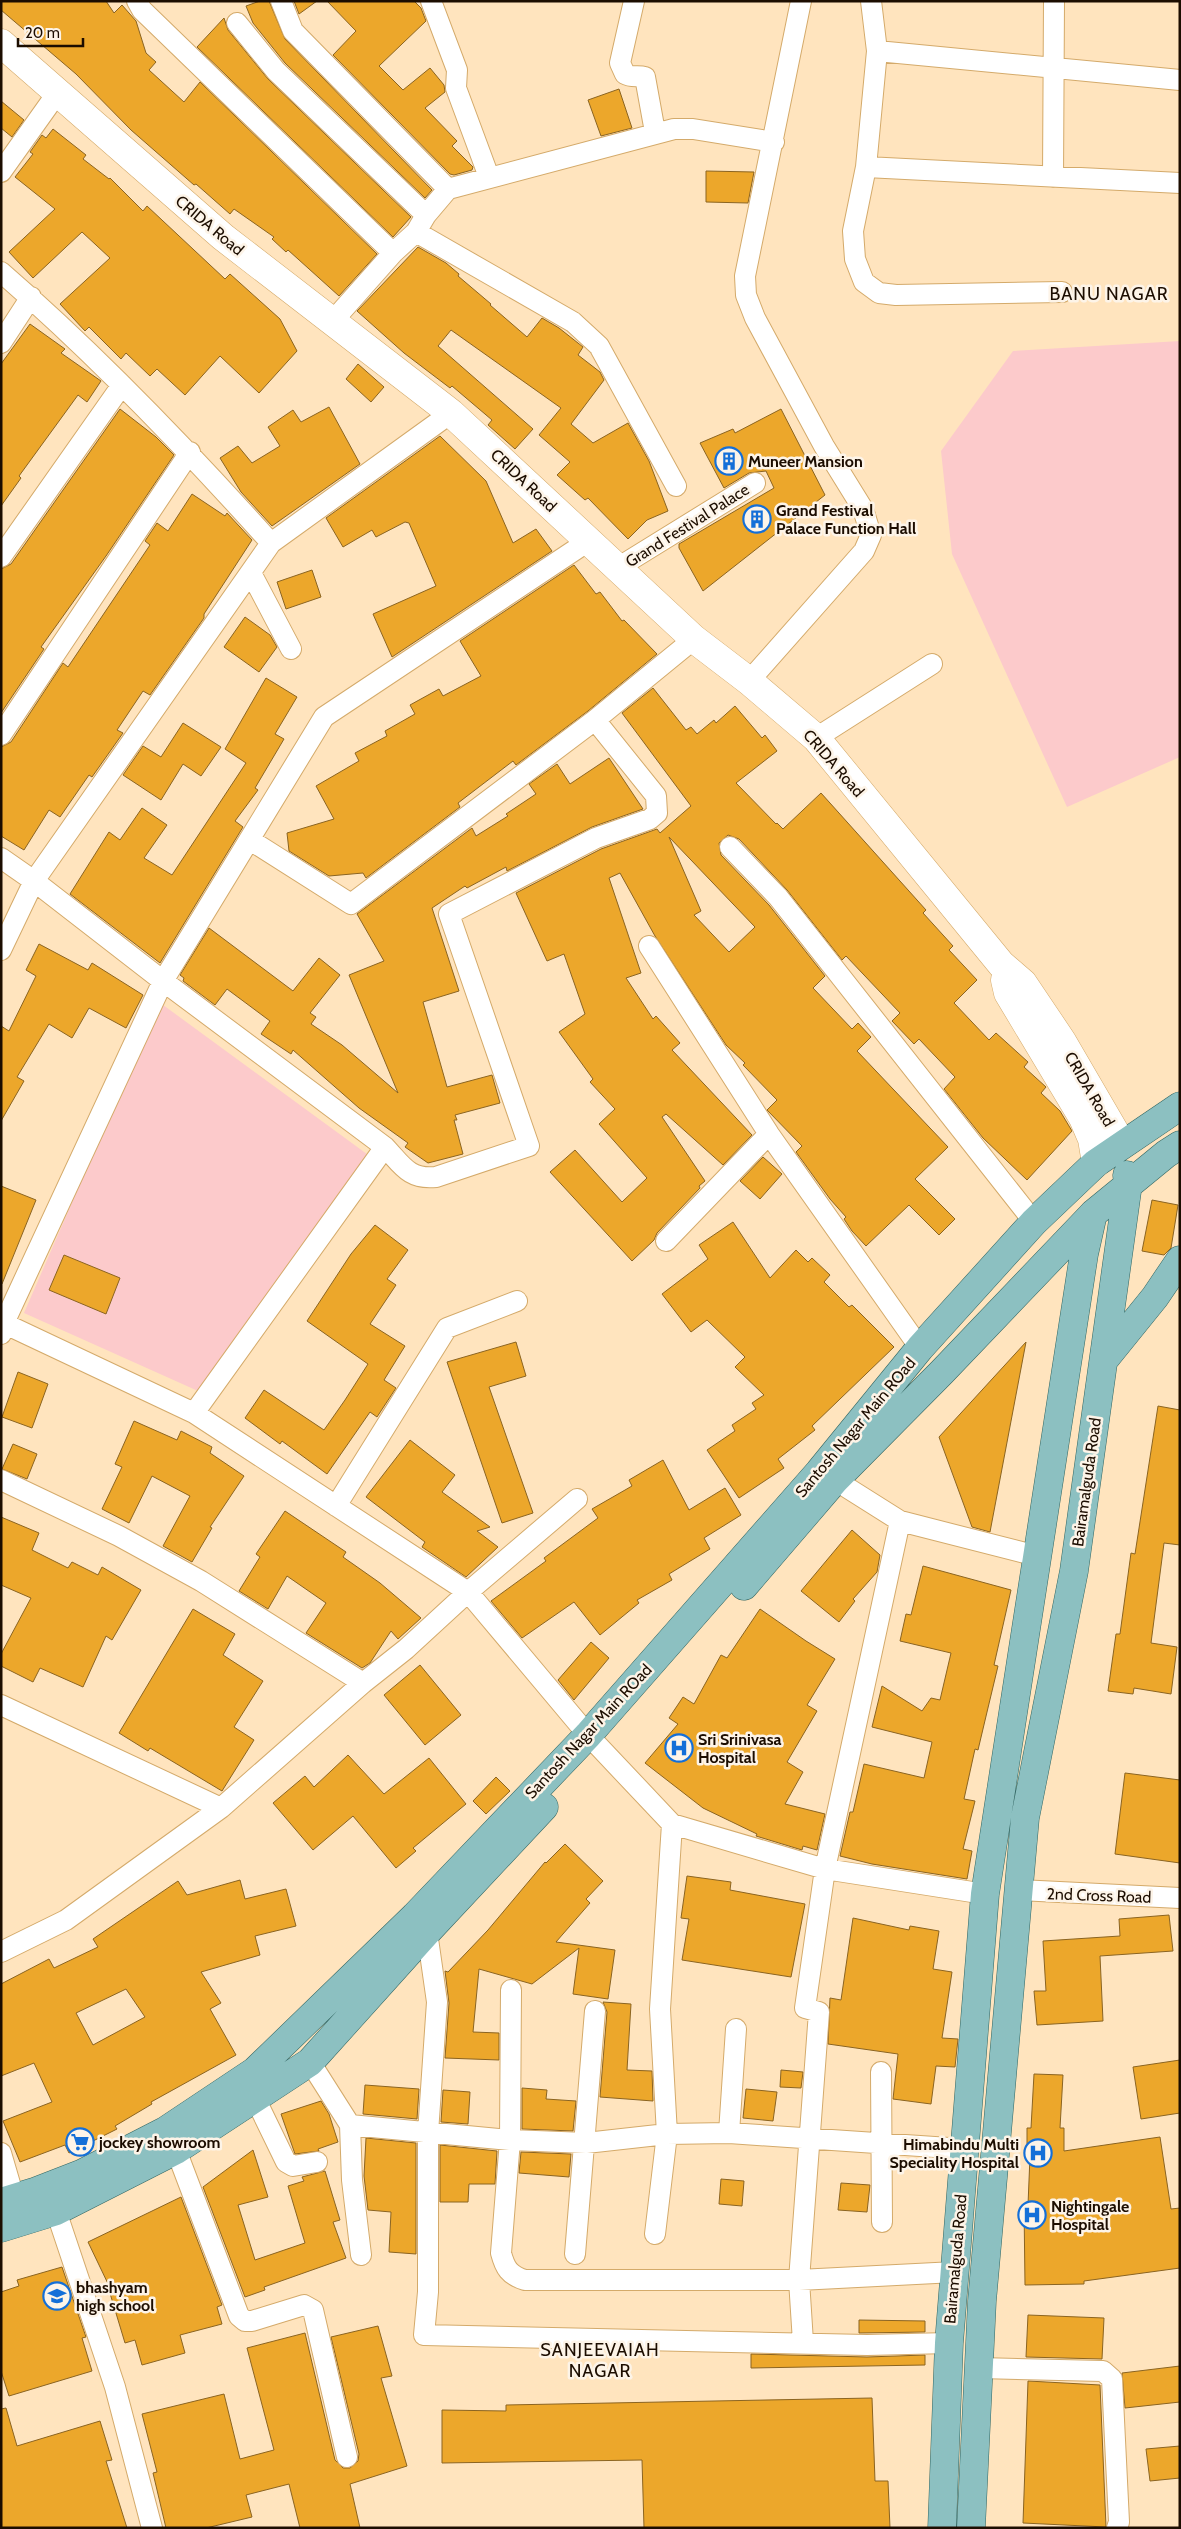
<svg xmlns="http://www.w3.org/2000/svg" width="1181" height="2529" font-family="Cabin,sans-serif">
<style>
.green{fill:#fccacb}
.building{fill:#eca72b;stroke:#8b6421;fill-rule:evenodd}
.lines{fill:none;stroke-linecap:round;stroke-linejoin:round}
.street-casing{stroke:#d4aa6a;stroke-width:22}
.secondary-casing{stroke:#d4aa6a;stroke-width:29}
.primary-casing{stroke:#336662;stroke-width:29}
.street{stroke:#fff;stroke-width:20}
.secondary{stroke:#fff;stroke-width:28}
.primary{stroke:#8cc0c1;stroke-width:28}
.labels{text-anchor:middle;stroke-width:5;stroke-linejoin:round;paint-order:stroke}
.street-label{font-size:16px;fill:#1c0d00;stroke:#fdf4e8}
.poi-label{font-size:16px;font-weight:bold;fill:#1c0d00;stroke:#fdf4e8;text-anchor:start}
.neighbourhood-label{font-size:18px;letter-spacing:1px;fill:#1c0d00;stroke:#fdf4e8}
</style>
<rect width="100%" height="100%" fill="#ffe4be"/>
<path class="green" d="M1180,341V757L1067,807L952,554L941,451L1013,351Z
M159,1002L371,1157L198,1391L24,1313Z"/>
<path class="building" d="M1,1H106L114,13L122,5L136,21L146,53L156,62L149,70L184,102L200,82L377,254L339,296L288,250L286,252L272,239L274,237L234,209L230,214L196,184L194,185L131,130L76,74L1,10Z
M260,1H269L285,39L432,190L425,198L285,63L253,23L246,6Z
M294,1H317L299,14Z
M327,1H414L421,8L426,21L379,66L403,90L430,68L444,85L445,92L425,108L457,141L452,146L473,167L472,170L454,175L450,174L333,55L356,31Z
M224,18L228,30L268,79L411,217L393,237L197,47Z
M619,89L632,128L601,136L588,100Z
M1,101L24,120L12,137L1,128Z
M53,129L86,155L83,159L109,179L110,178L143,211L147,206L225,279L230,274L280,319L297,351L259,393L220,356L185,395L157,369L150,376L126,353L121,359L89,327L85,331L60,304L110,258L82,232L33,278L9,252L55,209L15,177L33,154L30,152L42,135L46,138Z
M706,171L754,172L748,203L706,202Z
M418,247L446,263L459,274L458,276L491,304L490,305L527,337L542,318L559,328L583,347L578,355L600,372L604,380L571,424L593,443L628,423L649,461L668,511L647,520L628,539L588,498L585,500L557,475L570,462L539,435L561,408L451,330L438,346L533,429L515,449L488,425L492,420L452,386L450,388L404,353L357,311Z
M30,324L65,349L61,353L101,381L87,402L78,395L19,476L21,478L1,506V364Z
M358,364L384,387L371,402L346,379Z
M329,407L360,464L272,526L241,492L220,458L238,446L252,463L280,446L268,427L293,410L301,422Z
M120,409L156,437L174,455L106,556L41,647L44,649L1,713V569L11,564Z
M781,409L825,495L703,591L679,548V544L774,488L766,471L749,473L724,488L700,443L733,429L735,433Z
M440,436L486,481L513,543L536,529L552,551L392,657L373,614L436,586L409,523L405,522L376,537L372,530L343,547L326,518Z
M192,494L225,516L227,513L252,540L204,614V618L150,695L143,691L117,730L123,733L92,777L89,775L60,817L49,810L24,850L1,836V747L11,742L63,663L68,667L150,545L145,541L157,523L168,531Z
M574,565L596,594L600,592L622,621L624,620L657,654L588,711L516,765L513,761L458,803L460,807L366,878L363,873L329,876L289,851L287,833L334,819L316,786L359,761L355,753L387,736L385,731L415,714L410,705L439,689L443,696L481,676L460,641Z
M312,570L321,597L286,609L277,582Z
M245,617L270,635L277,647L259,672L224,647Z
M266,678L297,697L275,734L284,739L255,788L258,790L235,821L243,827L160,963L70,894L109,832L120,840L142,808L167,825L144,858L172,875L246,763L225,749Z
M653,688L686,730L691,727L697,734L714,720L716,723L735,706L762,738L765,735L777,751L736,783L776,824L777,823L783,829L821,793L926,910L923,913L953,946L949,950L977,980L954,1003L989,1040L996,1033L1028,1062L1024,1067L1046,1087L1041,1093L1060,1111L1072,1131L1027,1180L983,1138L944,1089L955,1077L919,1039L914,1044L892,1021L900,1013L846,956L842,960L787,890L739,839L728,835L719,843L721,855L769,905L825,976L813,988L852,1029L858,1023L871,1037L857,1051L948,1147L915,1179L955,1219L939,1235L909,1205L866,1246L852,1231L844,1219L846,1217L830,1199L796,1152L802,1146L767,1110L777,1100L743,1065L745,1063L726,1045L655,936L620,873L609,878L641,973L626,978L653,1019L656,1016L680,1043L672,1050L752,1135L723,1165L666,1114L662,1117L705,1181L699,1186L700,1188L657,1233L654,1240L632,1261L550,1172L575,1150L622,1202L647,1178L599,1124L615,1109L590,1082L593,1079L559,1032L585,1014L564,954L547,961L516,893L601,849L657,829L660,833L691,806L622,713ZM669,837L755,927L729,952L694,915L701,911Z
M183,723L221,747L201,776L183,764L161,800L123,775L143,746L161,757Z
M609,758L643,809L592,827L507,871L506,867L467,888L465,886L432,908L459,991L423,1002L447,1087L492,1075L500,1103L455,1115L457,1120H454L463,1154L428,1163L405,1147L408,1143L359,1108L293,1050L291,1054L261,1034L270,1021L227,989L215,1005L183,981L184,978L180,975L209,928L293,991L319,958L340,975L310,1013L316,1017L311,1024L342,1045L398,1093L349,975L384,961L357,914L472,828L476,836L508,816L506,814L536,794L529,784L557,764L570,784Z
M39,944L88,970L92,963L143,995L126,1028L89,1008L72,1038L49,1024L17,1077L24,1081L1,1121V1026L9,1031L36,976L26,970Z
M763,1157L782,1174L760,1199L740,1181Z
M1,1186L36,1200L2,1284H1Z
M1152,1200L1178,1205L1171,1248L1164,1255L1142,1251Z
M733,1222L770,1278L796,1250L808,1262L812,1258L830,1275L824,1282L849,1307L852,1305L894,1347L812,1426L815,1430L778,1459L784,1468L739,1498L707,1450L735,1431L732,1425L756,1409L752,1403L764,1395L735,1367L745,1357L707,1320L691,1332L662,1294L708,1259L699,1245Z
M375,1225L408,1250L387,1279L396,1285L370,1324L405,1346L384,1380L396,1388L377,1417L370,1412L327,1474L282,1441L280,1444L245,1418L264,1390L324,1430L345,1400L368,1364L307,1321L351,1254Z
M64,1255L120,1278L106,1314L49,1290Z
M516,1342L526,1376L489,1387L533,1513L502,1523L447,1362Z
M1026,1342L990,1532L972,1527L939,1437Z
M18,1372L48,1384L32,1428L2,1417Z
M1158,1406L1180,1410V1545L1164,1543L1151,1643L1177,1647L1171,1694L1134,1688L1133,1694L1108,1691L1116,1634H1120L1131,1553L1135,1554Z
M134,1421L177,1440L181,1431L212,1447L210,1453L244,1476L210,1527L212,1528L192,1562L163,1546L190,1496L152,1476L129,1523L102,1509L122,1467L115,1464Z
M410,1440L455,1475L442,1492L490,1527L477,1531L498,1547L466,1577L422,1547L425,1542L366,1497Z
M13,1444L37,1454L27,1479L2,1469Z
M663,1460L689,1510L725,1488L741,1515L704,1538L710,1549L669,1574L672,1580L637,1600L639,1603L600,1635L574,1602L522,1638L491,1601L546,1561L544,1558L598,1518L592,1509L632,1486L629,1480Z
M285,1511L346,1552L343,1557L380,1583L421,1618L398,1639L391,1631L370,1663L362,1668L306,1633L326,1603L287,1576L268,1609L239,1591L260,1557L256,1554Z
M1,1517L39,1533L32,1550L68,1568L72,1562L98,1575L102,1567L141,1590L112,1640L106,1636L83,1687L40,1668L33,1682L1,1666V1654L31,1598L1,1585Z
M852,1530L880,1555L877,1572L853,1599L855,1601L839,1622L801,1591Z
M923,1566L1011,1590L994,1665L998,1666L987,1712L978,1750L975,1749L964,1799L975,1801L963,1849L972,1851L967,1879L872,1864L840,1856L850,1812H853L864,1764L924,1778L932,1742L872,1727L882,1686L922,1711L931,1698L940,1700L951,1653L900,1641L906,1614L911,1615Z
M193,1609L235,1634L223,1655L263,1681L234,1727L254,1740L222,1791L150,1748L148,1751L119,1733Z
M760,1609L806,1641L835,1659L807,1705L817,1711L787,1762L803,1772L785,1804L825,1814L817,1850L803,1846L802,1850L756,1836L757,1834L703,1808L645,1763L678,1724L669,1718L683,1697L694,1704L721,1655L727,1658Z
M591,1642L609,1658L574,1700L558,1680Z
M420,1665L461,1715L425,1745L384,1695Z
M348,1755L384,1794L429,1758L466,1804L413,1848L416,1851L396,1868L353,1816L313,1850L273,1803L305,1776L314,1787Z
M1125,1773L1180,1780V1863L1115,1854Z
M496,1777L510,1791L486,1814L473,1801Z
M565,1844L603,1881L586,1899L590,1903L556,1942L615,1950L608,1999L573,1994L579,1948L532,1984L479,1969L473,2032L499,2033V2060L445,2058L449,2003L445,1971L448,1972L488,1930L545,1862L546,1863Z
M687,1876L731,1882L730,1890L805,1904L791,1977L682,1960L689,1919L681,1918Z
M240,1880L245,1899L286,1889L296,1926L255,1936L260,1955L201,1972L221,2003L210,2009L236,2055L151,2102L152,2104L115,2126L117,2129L69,2153L65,2145L20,2162L3,2121L52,2102L34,2063L1,2076V1984L49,1959L54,1968L98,1947L93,1939L178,1881L187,1895ZM126,1989L145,2017L93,2045L76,2013Z
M1169,1915L1173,1951L1100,1956L1103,2021L1037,2025L1034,1991H1046L1043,1941L1120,1936L1119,1919Z
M853,1918L909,1930L910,1926L939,1931L933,1969L952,1972L942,2038L958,2039L955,2067L936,2066L931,2104L893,2099L898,2054L828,2044L830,1998L841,2000Z
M603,2002L631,2004L627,2070L652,2071L653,2101L600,2097L607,2012Z
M1180,2060V2113L1141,2119L1133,2067Z
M781,2070L803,2072L801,2088L780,2087Z
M1034,2074L1063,2075L1060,2128H1064V2151L1160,2137L1171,2209L1180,2208V2268L1084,2281V2284L1025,2285L1024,2205H1028L1030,2156H1027V2128H1031Z
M365,2085L419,2089L417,2119L363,2114Z
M522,2088L547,2090L546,2099L576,2101L573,2131L522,2129Z
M746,2089L777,2092L773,2121L743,2118Z
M443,2090L470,2092L468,2124L441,2122Z
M321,2101L329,2114L338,2142L318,2149L319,2151L295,2154L281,2114Z
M366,2138L416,2143V2254L389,2252L391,2212L368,2210L364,2176Z
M440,2145L497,2151L495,2184H469L468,2202H440Z
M253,2150L268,2197L238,2205L255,2260L305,2243L288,2186L304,2181L302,2177L325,2171L340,2220L333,2222L346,2258L264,2287L265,2290L245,2297L203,2187Z
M521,2152L571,2154L569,2177L519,2173Z
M721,2179L744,2181L742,2206L719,2204Z
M841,2183L870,2185L867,2212L838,2210Z
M181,2197L222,2305L217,2307L222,2324L180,2335L185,2353L142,2365L135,2340L125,2343L109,2290H111L88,2242Z
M62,2267L86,2337L82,2338L92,2371L9,2396L1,2371V2292L19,2286L17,2280Z
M1028,2315L1104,2318L1102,2359L1026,2357Z
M859,2320L925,2321V2332L859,2333Z
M378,2326L392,2376L381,2378L407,2466L350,2484L360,2528H300L289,2484L246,2495L252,2517L206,2528H166L153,2473L157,2472L142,2414L224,2394L240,2459L274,2450L247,2348L305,2333L335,2460L343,2468H350L358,2461L359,2454L331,2337Z
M751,2354L867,2357L925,2355V2365L751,2368Z
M1180,2366V2402L1125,2408L1122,2373Z
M1028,2381L1100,2385L1106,2527L1023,2523Z
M872,2398L875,2481H888L890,2528H644L642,2460L442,2463V2410L506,2411V2405Z
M6,2408L17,2446L100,2421L112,2460L106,2461L127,2528H1V2409Z
M1180,2446V2478L1150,2481L1146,2449Z"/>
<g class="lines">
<g class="street-casing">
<path id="street" d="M137,1L142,10L393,253
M281,1L293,31L448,189
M431,1L457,70L456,88L489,177
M634,1L620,63L625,74C632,78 638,75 645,77L655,132
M871,1L877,51L866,167L853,231L855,259L864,282L879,293L896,295L1062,292
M237,23L276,71L426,215
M877,51L1180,80
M866,167L1180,183
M1,172L58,92
M1053,177L1054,1
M416,232L573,322L599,346L676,486
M1,272C98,356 186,448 271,543
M331,323L393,253L416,232L426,215L448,189L674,129H693L774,142
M1,343L31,297
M1,557L122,385
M619,567L755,483
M251,573L291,649
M749,681L864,551L871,535L863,509L824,446L755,318L746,295L745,276L801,1
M1,735L190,452
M816,738L932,664
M250,840L351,904L595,720L694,639
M730,847L778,897L1034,1222
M1,858L34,881L163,981L385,1147C402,1165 409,1180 436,1177L529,1146L449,914L596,838L650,819L657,813L656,796L595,720
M649,946L769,1134L920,1348
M1,950L34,881L271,543L451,413
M666,1241L769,1134
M1,1322L194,1413L468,1592L588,1735L672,1824L825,1869L985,1894
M1,1334L4,1323L163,981L324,717L590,540
M194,1413L385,1147
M1,1480L119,1536L201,1581L363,1683
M835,1480L900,1521L1037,1556
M336,1506L447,1328L517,1301
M1,1705L221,1808
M1019,1890L1180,1898
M427,1932L437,2002L428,2133V2292L424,2335L867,2345L949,2343
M1,1952L66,1920L221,1808L363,1683L406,1649L468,1592L577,1499
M511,1990L510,2140L501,2253C505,2268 509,2275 525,2280H799L955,2272
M310,2062L350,2125L352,2180L361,2255
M881,2072L882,2222
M255,2098L286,2162L293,2166L317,2162
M350,2125L510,2140L586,2143L667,2134L729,2133L964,2149
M729,2133L736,2029
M176,2150L239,2316L245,2321H252L304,2305L313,2310L347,2457
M1,2153L18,2211
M56,2211L115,2387L152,2528
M655,2234L667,2134L660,2009L672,1824
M575,2254L595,2011
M803,2342L799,2280L819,2012L805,2008L825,1869L900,1521
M979,2368L1103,2371L1112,2379L1119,2522L1117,2528"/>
</g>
<g class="secondary-casing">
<path id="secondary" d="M1,43L223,237L451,413L694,639L749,681L816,738L1001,964L1023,983L1062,1041L1122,1144
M1005,980L1008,993L1083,1118L1092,1139L1096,1163"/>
</g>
<g class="primary-casing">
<path id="primary" d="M1104,1360L1155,1297L1180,1260
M744,1586L835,1480L942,1372L1094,1213L1166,1154L1180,1145
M1,2202L34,2192L83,2173L165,2131L255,2071L415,1916L588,1735L819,1472L920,1348L1034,1222L1096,1163L1180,1106
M1,2228L56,2211L176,2150L310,2062L427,1932L544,1807
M942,2528L949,2343L985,1894L1084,1254L1093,1214
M971,2528L982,2301L1025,1818L1074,1571L1128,1184L1127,1175"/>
</g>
<use href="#street" class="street"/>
<use href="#secondary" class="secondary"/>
<use href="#primary" class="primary"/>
</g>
<defs>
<g id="building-ring" transform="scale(1.4375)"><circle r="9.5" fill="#fdf4e8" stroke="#146fd8" stroke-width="1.5"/><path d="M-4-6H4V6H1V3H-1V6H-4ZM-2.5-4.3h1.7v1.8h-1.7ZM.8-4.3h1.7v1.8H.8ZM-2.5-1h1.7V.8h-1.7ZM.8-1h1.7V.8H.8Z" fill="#146fd8"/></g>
<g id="hospital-ring" transform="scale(1.4375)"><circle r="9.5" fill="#fdf4e8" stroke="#146fd8" stroke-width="1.5"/><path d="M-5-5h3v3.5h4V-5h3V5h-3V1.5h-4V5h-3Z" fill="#146fd8"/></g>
<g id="supermarket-ring" transform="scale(1.4375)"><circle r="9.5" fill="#fdf4e8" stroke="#146fd8" stroke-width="1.5"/><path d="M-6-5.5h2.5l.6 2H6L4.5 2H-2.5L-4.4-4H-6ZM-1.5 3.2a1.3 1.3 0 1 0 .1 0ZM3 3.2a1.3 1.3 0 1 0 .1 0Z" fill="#146fd8"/></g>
<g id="school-ring" transform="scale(1.4375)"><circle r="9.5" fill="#fdf4e8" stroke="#146fd8" stroke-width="1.5"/><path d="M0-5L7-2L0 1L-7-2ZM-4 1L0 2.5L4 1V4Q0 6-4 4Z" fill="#146fd8"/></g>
</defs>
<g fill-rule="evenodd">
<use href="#building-ring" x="729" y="461"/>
<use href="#building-ring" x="757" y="519"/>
<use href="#hospital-ring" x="679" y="1748"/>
<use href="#supermarket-ring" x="80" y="2142"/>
<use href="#hospital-ring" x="1038" y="2153"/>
<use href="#hospital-ring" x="1032" y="2215"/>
<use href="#school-ring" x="57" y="2296"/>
</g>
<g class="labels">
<g class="street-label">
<text transform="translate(210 225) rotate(40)" y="6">CRIDA Road</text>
<text transform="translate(524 480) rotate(43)" y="6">CRIDA Road</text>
<text transform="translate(687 525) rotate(-32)" y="6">Grand Festival Palace</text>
<text transform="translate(834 763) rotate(49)" y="6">CRIDA Road</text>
<text transform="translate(1090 1089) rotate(60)" y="6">CRIDA Road</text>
<text transform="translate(855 1427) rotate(-50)" y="6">Santosh Nagar Main ROad</text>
<text transform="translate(1086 1482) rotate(-82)" y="6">Bairamalguda Road</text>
<text transform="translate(588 1731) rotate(-47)" y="6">Santosh Nagar Main ROad</text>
<text transform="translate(1099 1895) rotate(2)" y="6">2nd Cross Road</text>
<text transform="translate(955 2259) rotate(-85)" y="6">Bairamalguda Road</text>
</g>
<g class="poi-label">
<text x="748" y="467">Muneer Mansion</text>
<text x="776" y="516">Grand Festival<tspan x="776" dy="18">Palace Function Hall</tspan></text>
<text x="698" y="1745">Sri Srinivasa<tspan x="698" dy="18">Hospital</tspan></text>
<text x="99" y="2148">jockey showroom</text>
<text x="1019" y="2150" text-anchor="end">Himabindu Multi<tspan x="1019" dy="18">Speciality Hospital</tspan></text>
<text x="1051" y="2212">Nightingale<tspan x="1051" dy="18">Hospital</tspan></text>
<text x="76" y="2293">bhashyam<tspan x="76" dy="18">high school</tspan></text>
</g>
<g class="neighbourhood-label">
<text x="1109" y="300">BANU NAGAR</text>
<text x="600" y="2356">SANJEEVAIAH<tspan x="600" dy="21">NAGAR</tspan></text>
</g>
</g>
<rect width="1181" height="2529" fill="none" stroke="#1c0d00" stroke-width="5"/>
<path d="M18 38v8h65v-8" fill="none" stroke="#1c0d00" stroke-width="2.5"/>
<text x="25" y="38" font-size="15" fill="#1c0d00" stroke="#fdf4e8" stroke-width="4" paint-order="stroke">20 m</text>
</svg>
